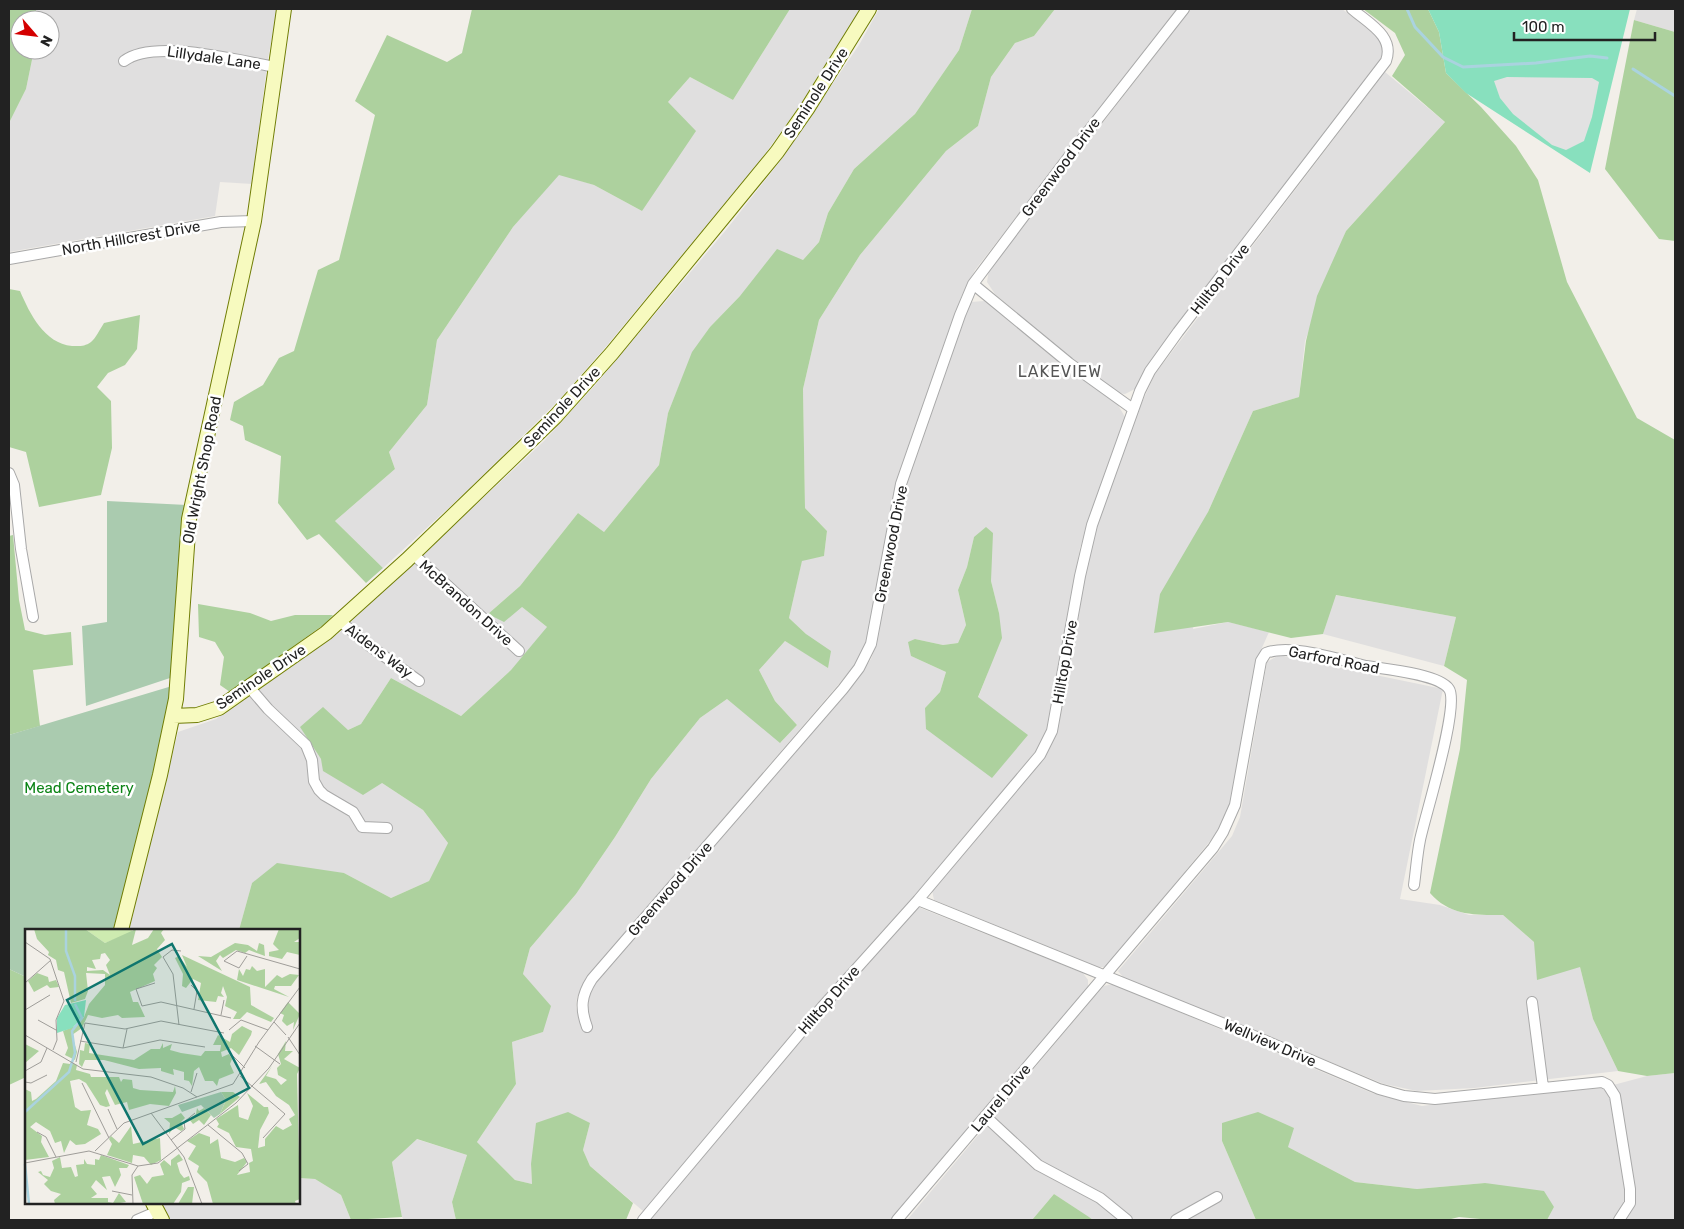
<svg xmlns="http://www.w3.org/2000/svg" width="1684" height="1229" font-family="Rubik,sans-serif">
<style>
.residential{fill:#e0dfdf;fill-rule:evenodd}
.forest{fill:#add19e}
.cemetery{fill:#aacbaf}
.pitch{fill:#88e0be}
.parking{fill:#e2e2e2}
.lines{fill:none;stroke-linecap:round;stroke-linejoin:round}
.stream{stroke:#aad3df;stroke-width:3}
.street-casing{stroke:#a9a9a9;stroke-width:12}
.secondary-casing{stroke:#707d05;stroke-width:16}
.street{stroke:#fff;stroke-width:10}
.secondary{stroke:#f7fabf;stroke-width:14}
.labels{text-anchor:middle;stroke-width:5;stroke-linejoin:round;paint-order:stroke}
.street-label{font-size:15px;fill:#222;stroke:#fff}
.park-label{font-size:15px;fill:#0c8416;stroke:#fff}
.neighbourhood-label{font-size:16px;letter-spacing:1px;fill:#555;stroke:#fff}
.inset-river{fill:none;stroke:#aad3df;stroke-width:2.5}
.inset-road{fill:none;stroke:#9f9d99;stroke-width:1}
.view{fill:#0f766e;fill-opacity:0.15;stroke:#0f766e;stroke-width:2.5}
.inset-edge{fill:none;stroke:#222;stroke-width:2.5}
</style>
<rect width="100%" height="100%" fill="#f2efe9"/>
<path class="residential" d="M36,9H278L268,58L252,184L220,182L215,216L9,252V123L26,89L34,50H50V20H36Z
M790,9H861L805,99L759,162L604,349L559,400L467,491L383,568L335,521L395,469L389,452L427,405L437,340L513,227L559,174L594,185L642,211L668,102L690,77L733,100Z
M879,9H972L959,50L915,114L854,169L828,213L819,242L803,260L740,296L710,327L693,352L668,413L659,465L604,532L578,513L520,586L489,613L522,607L548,628L511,670L461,716L391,678L361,724L348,730L301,727L321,759L382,783L423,810L448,843L429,881L391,898L344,873L252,883L239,930H129L178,732L216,719L340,632L544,441L597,383L726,230L778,164L859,45Z
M1055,9H1178L975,270L962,295L896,483L867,642L855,665L588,976L577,997L576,1007L582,1029L589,1033L591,1026L587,1015V1000L596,982L847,693L871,659L876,645L906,486L970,302L985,301L1118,405L1125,417L1080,548L1056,688L1047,729L1042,741L1035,752L914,896L818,1004L643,1211L590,1166L583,1150L590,1123L531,1164L532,1184L515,1180L477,1142L516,1084L512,1042L543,1032L523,974L530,948L576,894L615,837L651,779L700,718L727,699L781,742L797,725L775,701L759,670L785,641L828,667L806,634L789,618L802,560L824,556L827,531L805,508L803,389L819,320L860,255L946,151L978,126L991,77L1015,43L1034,36ZM974,537L990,558L991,581L999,613L988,672L978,698L925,708L940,692L946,672L911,656L915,639L943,645L958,643L966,625L958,590L967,567Z
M1191,9H1342L1381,38L1384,47L1382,58L1146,368L1135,389L1125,394L1118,393L1085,371L995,294L987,282L989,269Z
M1637,9H1675V32L1634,20Z
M1385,72L1445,122L1346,231L1305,341L1299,397L1253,411L1208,512L1193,629L1228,622L1269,632L1257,659L1229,808L1220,829L1106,967H1098L934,900L932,890L1044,758L1051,746L1057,732L1066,690L1085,577L1097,526L1138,411L1155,374Z
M1335,595L1456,617L1444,666L1323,634Z
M1279,655L1443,689L1400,899L1440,905L1469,915H1503L1534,942L1580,967L1593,1019L1618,1071L1474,1088L1417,1091L1384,1084L1123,977L1118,971L1232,836L1240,817L1267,662Z
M918,907L1083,973L1088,980V989L891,1220H649L825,1011Z
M1113,984L1372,1093L1422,1106L1482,1098L1602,1088L1647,1076L1675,1073V1220H1547L1554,1207L1485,1183L1417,1189L1355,1182L1288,1147L1222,1123V1141L1256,1220H1093L1054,1194L1032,1220H907L1093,998L1104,986Z
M416,1139L467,1155L452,1202L456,1220H404L402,1217L392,1162Z
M299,1178L315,1179L341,1195L351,1220H170L161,1203H299Z"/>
<path class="forest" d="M9,9H36V20H20V50H34L26,89L9,123Z
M472,9H790L733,100L690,77L668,102L696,131L642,211L594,185L559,175L513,227L437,340L427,405L389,452L395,469L335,521L383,568L366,583L319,534L307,540L278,503L281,456L245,440L243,426L230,420L234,402L263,385L279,358L294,351L318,270L339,260L375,115L355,101L387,35L447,62L462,53Z
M972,9H1055L1034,36L1015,43L991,77L978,126L946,151L860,255L819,320L803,389L805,508L827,531L824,556L802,561L789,618L806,634L831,651L828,668L785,641L759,670L775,701L797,725L780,743L727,699L700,718L651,779L615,837L576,894L530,948L523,974L551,1006L543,1032L512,1042L516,1084L477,1142L515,1180L532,1184L531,1164L536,1123L568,1112L590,1123L583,1150L590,1166L633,1203L626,1220H456L452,1202L467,1155L417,1139L392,1162L402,1217L351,1220L341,1195L315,1179L299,1178V930H239L252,883L277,863L344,873L391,898L429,881L448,843L423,810L382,783L363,795L323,771L321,759L300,727L323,707L348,730L361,724L391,678L461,716L511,670L547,627L522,607L504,622L488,614L520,586L578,513L604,532L659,465L668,413L692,352L710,327L740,296L777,249L803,260L819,242L828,213L854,169L915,114L959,50Z
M1363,9H1428L1439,32L1446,73L1481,107L1516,146L1538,180L1567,282L1637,418L1675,440V1073L1647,1076L1618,1071L1593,1019L1580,967L1537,980L1534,942L1503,915C1475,915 1450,916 1430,893L1460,749L1467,680L1444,666L1456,617L1336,595L1323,634L1291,638L1228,622L1154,633L1160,594L1208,512L1253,411L1299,397L1306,341L1317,296L1346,231L1445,122L1392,76L1405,55L1395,33Z
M1634,20L1675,32V241L1659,239L1605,169Z
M9,289L20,291C30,314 44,343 72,346C79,346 84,347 91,342C96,338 100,329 104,323L140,315L137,349L125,365L108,373L97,387L111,401L112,448L101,495L39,507L26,452L9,447Z
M986,527L993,533L991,581L999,613L1002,638L978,697L1028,735L992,778L926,729L925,708L940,692L946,672L911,656L908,642L915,639L943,645L958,643L966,625L958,590L967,567L974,537Z
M13,535L19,600L25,630L45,635L71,632L73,665L33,670L40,726L9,735V536Z
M198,604L250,613L271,621L295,615H333L326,623L230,692L220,685L224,657L215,642L199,637Z
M9,969L26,977V1077L9,1085Z
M1258,1112L1294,1128L1288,1147L1355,1182L1417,1189L1485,1183L1544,1191L1554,1207L1547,1220H1491L1459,1217L1447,1220H1256L1222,1141V1123Z
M1054,1194L1089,1217L1093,1220H1032Z"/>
<path class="cemetery" d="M107,501L187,505L176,676L86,706L82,626L107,622Z
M172,686L152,785L113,930H26V977L9,969V735Z"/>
<path class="pitch" d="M1428,9H1630L1590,173L1466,93L1446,73L1439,32Z"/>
<path class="parking" d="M1507,77L1592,78L1599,82L1592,117L1584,141L1566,150L1552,145L1513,114L1500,98L1494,81Z"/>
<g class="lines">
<path class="stream" d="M1407,9L1415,27L1443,57L1463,67L1536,63L1590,56L1607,58
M1633,69L1675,96"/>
<g class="street-casing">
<path id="street" d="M124,61C154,38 239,61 276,67
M9,259L221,222L254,221
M973,284L1069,363L1133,409
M9,473L14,485L21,549L33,617
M413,554L519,651
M340,621L367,644L419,681
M250,688L268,709L306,745L312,760L314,781L319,790L324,795L353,812L362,827L387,828
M918,900L1259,1038L1379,1089L1404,1096L1435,1099L1602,1082L1608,1085L1615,1096L1630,1189V1203L1619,1220
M1532,1002L1543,1087
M587,1027C580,1008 581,996 592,979L843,689L859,668L871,644L901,484L960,315L973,284L1079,143L1184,9
M985,1116L1038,1165L1100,1198L1127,1220
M137,1220L158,1211
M643,1220L822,1007L918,900L1040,755L1052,731L1080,576L1092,525L1140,391L1150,371L1178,332L1386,61C1395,36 1368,23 1352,9
M897,1220L1213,848L1223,832L1235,805L1261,661L1266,653C1291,643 1340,660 1366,666C1385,669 1439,674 1449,689C1460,705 1425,816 1420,840C1417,855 1416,870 1414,885
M1176,1220L1217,1197"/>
</g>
<g class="secondary-casing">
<path id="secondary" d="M173,716L197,715L219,708L326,633L407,560L555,417L612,353L777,152L807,109L869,9
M121,930L160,775L176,699L189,519L254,221L284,9
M153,1203L162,1220"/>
</g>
<use href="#street" class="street"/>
<use href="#secondary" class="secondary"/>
</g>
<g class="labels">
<g class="street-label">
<text transform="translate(214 58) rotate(8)" y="5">Lillydale Lane</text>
<text transform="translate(816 93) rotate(-57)" y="5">Seminole Drive</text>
<text transform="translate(1061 167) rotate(-53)" y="5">Greenwood Drive</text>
<text transform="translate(131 238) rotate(-10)" y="5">North Hillcrest Drive</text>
<text transform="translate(1220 279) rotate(-52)" y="5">Hilltop Drive</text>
<text transform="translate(562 407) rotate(-47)" y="5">Seminole Drive</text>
<text transform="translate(202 470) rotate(-79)" y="5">Old Wright Shop Road</text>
<text transform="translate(891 544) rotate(-79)" y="5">Greenwood Drive</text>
<text transform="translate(466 603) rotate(42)" y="5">McBrandon Drive</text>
<text transform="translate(379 651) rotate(37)" y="5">Aidens Way</text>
<text transform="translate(1334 660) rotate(11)" y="5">Garford Road</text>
<text transform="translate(1065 662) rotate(-80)" y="5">Hilltop Drive</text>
<text transform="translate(261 677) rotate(-34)" y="5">Seminole Drive</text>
<text transform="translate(670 889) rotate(-49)" y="5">Greenwood Drive</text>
<text transform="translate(829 1000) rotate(-49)" y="5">Hilltop Drive</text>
<text transform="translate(1270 1043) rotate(23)" y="5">Wellview Drive</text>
<text transform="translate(1001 1098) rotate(-50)" y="5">Laurel Drive</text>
</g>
<g class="park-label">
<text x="79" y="793">Mead Cemetery</text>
</g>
<g class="neighbourhood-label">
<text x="1060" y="377">LAKEVIEW</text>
</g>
</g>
<g transform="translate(25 929)">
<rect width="275" height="275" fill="#f2efe9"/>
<path d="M60,0H108L106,4L80,14Z" fill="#cdebb0"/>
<path d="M9,0H60L80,14L111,0L107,16L123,9L129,0H139L136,4L140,11L132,20L137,28L129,36L132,39L128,45L130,52L105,63L108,73H113L120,88L97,89L93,86L77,89L63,86L57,99L47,106L52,123L50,131L40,126L43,119L38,102L52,96L59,88L64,75L80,56V45L61,44L63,62L60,70L46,74L39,43L33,41L31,31L23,26L24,23L12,10ZM80,24L85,31L81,36L85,46L78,41L62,42V38L71,40L67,31L75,30L76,25ZM254,0H275V9L269,13H275V26L262,23L257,30L244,27V23L254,21L248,15ZM210,14L223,16L232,22L234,14L239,16L240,27L224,21L220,24L211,21L198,29L195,26L191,32L197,42L173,27L186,28ZM157,26L225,58L226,76L249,89L246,93L222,83L215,90H208L212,83L200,77L202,68L198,57L196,64L199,68L193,67L191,73L173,71L176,54L168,50L161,59L157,57L158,45L150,29L154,27L162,38ZM227,37L232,42L240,40V58L252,46L257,49L265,45L274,46L266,57H250L249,60L264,68L212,51L214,40L218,47L221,40L225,41ZM12,44L23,48L24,53L31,51L34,58L25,59L22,56L9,63L3,52ZM263,73L275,85L268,101L269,93L262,97L257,92L259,86L255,84ZM217,97L227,102L226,106L214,126L206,119L196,123L197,128L204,125L207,130L205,135L209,144L194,150L192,157L188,152H180L174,138L169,142L167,157L164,152L159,151V143L148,140L149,146L136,142V139L114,140L79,131H60L57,138L54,135L55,121L59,122L60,114L65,115L64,124L109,131L126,120H135L138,114V119L147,115L145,121L156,124L176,127L180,122H195L196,116H188L193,106L205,113L207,105ZM261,112L260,122H268L259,130L275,139L272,145L275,270L270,272L271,275H188L182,253L172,243L174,237L163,230L171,217L162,212L174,204L185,208V215L193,210L196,229L210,233L219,229L222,233L212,246L225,243L224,234L228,232L226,220L211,218L204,204L192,198L194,195L191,190L213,176L214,188L223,191L228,177L222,164L239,178H243L244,184L235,201L233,219L240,217V210L251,197L258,201L267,196L264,190L270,186L264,176L251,167L241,153L234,155L247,137L241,147L251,150L256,156L262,151L253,146L252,139L256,135L253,125ZM0,115L14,122L0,134ZM46,133L52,136L51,141L65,145L66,148H94L96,153L98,150L107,151L108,159L115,161L148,163L150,157L151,164L144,177L125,175L104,181L102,173L90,176L82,160L80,164L85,177L81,178L75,176L61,154L54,150L45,152L50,178L56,182L66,181L62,196L73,200L76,205L60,215L51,216L45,211L39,224L36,212L30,214L25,202L11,193L5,198L17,207L16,213L24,228L0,231V160L6,163L7,172L11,170L31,152L38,134L45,135ZM196,163H208L215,168L195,185L201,171ZM172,179L174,182L179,179L186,186L179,196L174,191L168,195L164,190L171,185ZM156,184L160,189L156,193L159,200L156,202L149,198L144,205L145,194L139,189H147ZM106,197L108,215L135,209L136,231L126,236L119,228L108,226L107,234L82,226L87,215L84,210L86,207L94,214ZM154,225L158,231L152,234L155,244L159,249L164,247L165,251L157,254L156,263L148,275H118L109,248L115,246L122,255L127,248L139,246L135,235L139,231L146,237V231ZM76,226L104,236L102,239H94L96,246L90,258L85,247L77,248L82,261L71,251L66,258L72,265L66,269H83V273L88,274L94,264L101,273L89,275H30L29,271L36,265L26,262L19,255L23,251L13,243L16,242L18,246L25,248L29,239L27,232L35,228L37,239L46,238L50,248L53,247L51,236L59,235V230L62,235L70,236V230L74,231ZM163,258H169L167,275H153Z" fill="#add19e" fill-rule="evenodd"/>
<path d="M196,163L201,171L195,185L189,189L176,176L157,183L153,176Z" fill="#aacbaf"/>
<path d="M61,71L59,88L47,99L32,104V89L40,76Z" fill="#88e0be"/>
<path class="inset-river" d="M41,0V22L50,47V72M0,183L44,143L50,124L47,102L57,89L50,75M0,235L4,275"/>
<path class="inset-road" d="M0,13L25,30L39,72L31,91L32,111L28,121M222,27L214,39L199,32L212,22L275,40M0,54L26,31M130,54L111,60L117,77L136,73L206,89M166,56L172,62L169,80M0,81L25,66M196,86L199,71M13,91L31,101M249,93L261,106M154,96L148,45L138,28L147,21L156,22M204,101L216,91L243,101M0,106L58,140L126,148L158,159L172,168M263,108L275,126M55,112L98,119L135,111L180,118M230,117L255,135M98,119L102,100M206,125L220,139M51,133L60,94L100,100L136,92L199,104M0,142L16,133L22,119M215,147L260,185L238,209M0,153L6,154L22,146M57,154L84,209M166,163L172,144M83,180L92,200M126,184L159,228L177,275M183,196L217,224L223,235L214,242M12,203L21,208L31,228M146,211L160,200L159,193L170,184M70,222L99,194L208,155L234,113L275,58M0,234L64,222L113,237L133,234L211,174L244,139L275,94M87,262L107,266M90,275H106M108,275L107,246L113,237"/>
<path class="view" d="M147,15L224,159L118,215L42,71Z"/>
<rect width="275" height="275" class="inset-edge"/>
</g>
<rect width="1684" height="1229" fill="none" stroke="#222222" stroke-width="20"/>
<g transform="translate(35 35) rotate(118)"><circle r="24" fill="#ffffff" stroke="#a7a7a7"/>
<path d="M0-4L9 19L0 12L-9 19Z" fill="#d40000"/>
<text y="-8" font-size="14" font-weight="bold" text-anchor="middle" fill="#222222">N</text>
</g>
<path d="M1514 32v8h141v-8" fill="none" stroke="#222222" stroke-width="2.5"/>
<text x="1522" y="32" font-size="15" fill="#222222" stroke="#ffffff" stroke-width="4" paint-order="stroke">100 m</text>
</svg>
